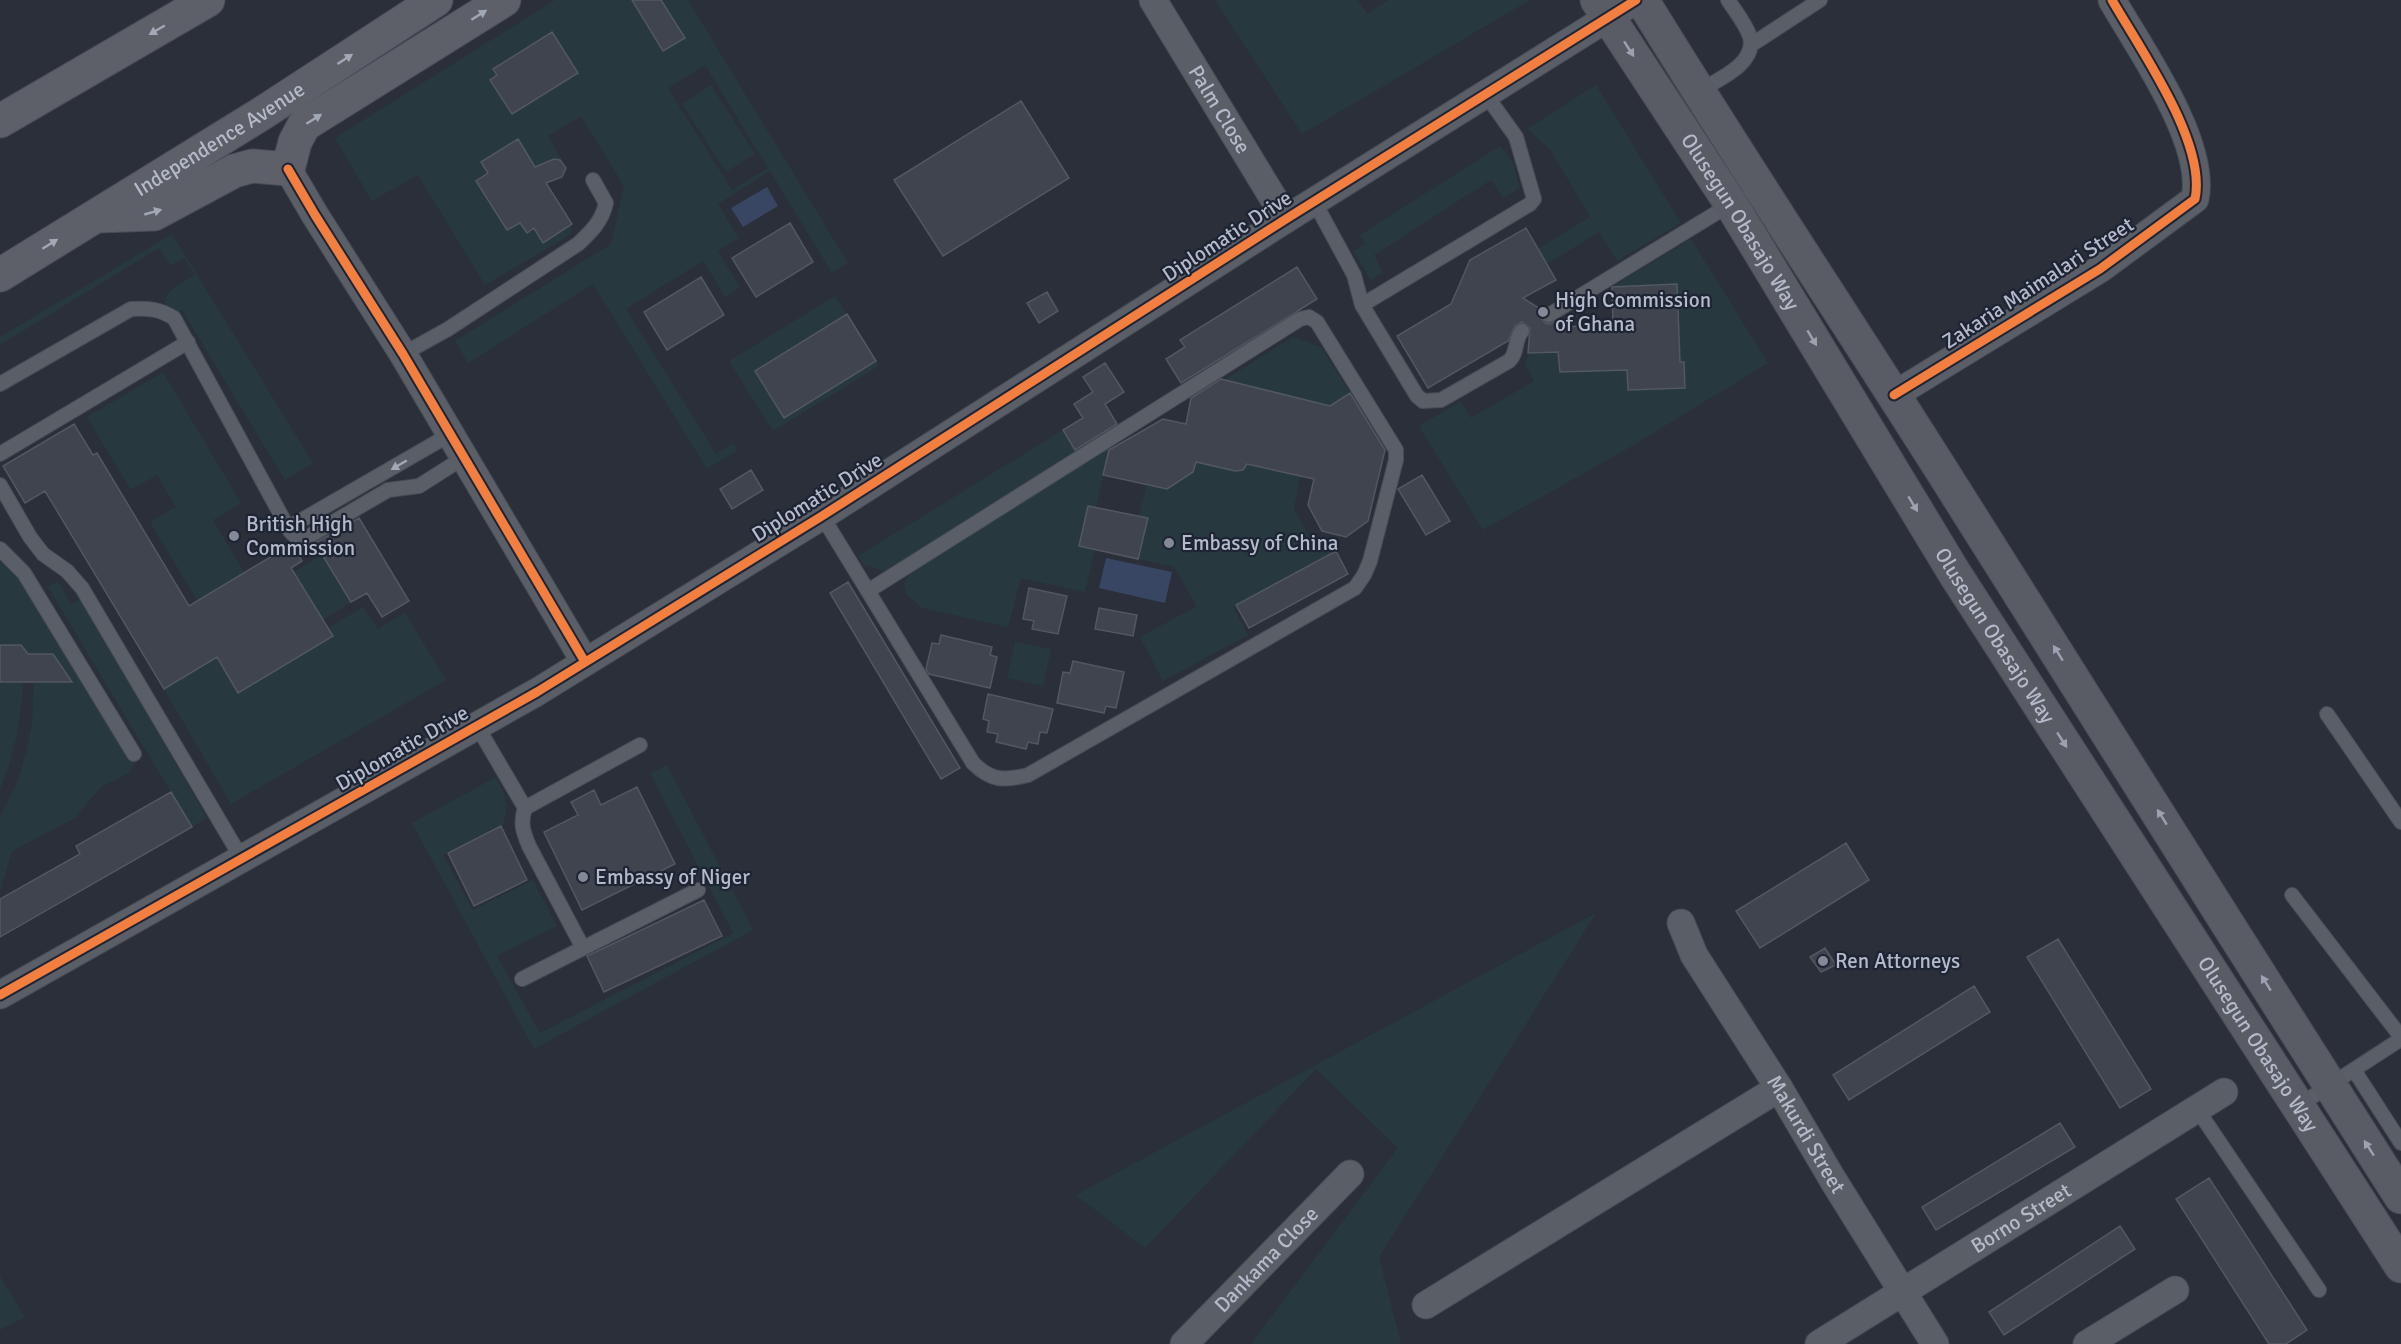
<svg xmlns="http://www.w3.org/2000/svg" width="2401" height="1344" font-family="Signika,sans-serif">
<style>
.green{fill:#27393f;fill-rule:evenodd}
.water{fill:#384664}
.building{fill:#40444e;stroke:#525761;stroke-width:1.5}
.lines{fill:none;stroke-linecap:round;stroke-linejoin:round}
.service-casing{stroke:#484c53;stroke-width:16}
.minor-casing{stroke:#484c53;stroke-width:29}
.secondary-casing{stroke:#484c53;stroke-width:35}
.primary-casing{stroke:#484c56;stroke-width:35}
.service{stroke:#5a5e67;stroke-width:14}
.minor{stroke:#5a5e67;stroke-width:27}
.secondary{stroke:#595c65;stroke-width:33}
.primary{stroke:#5d6068;stroke-width:33}
.cycleway-casing{stroke:#1d2434;stroke-width:13}
.cycleway{stroke:#f27e40;stroke-width:9}
.oneway{fill:#a3a8b6}
.oneway2{fill:#9da2b0}
.oneway3{fill:#a2a8b5}
.poi-dot{fill:#848997;stroke:#1d2434;stroke-width:2}
.labels{text-anchor:middle;stroke-width:4.5;stroke-linejoin:round;paint-order:stroke}
.street-label{font-size:21px;fill:#b4bac9;stroke:#1d2434}
.poi-label{font-size:21px;fill:#b4bac9;stroke:#1d2434;text-anchor:start}
</style>
<rect width="100%" height="100%" fill="#2a2f39"/>
<path class="green" d="M555,0H632L663,51L685,38L661,0H688L848,263L832,273L770,171L718,204L739,238L718,251L740,287L725,297L703,261L626,309L716,454L733,443L738,450L707,469L593,284L468,363L455,341L611,244L624,186L581,116L548,136L564,163L554,159L539,173L518,139L488,173L476,180L507,230L520,223L527,233L534,228L543,242L572,224L570,235L485,285L418,175L372,201L335,138ZM552,32L578,73L512,114L490,80L497,75L493,68L508,60L512,66L519,62L515,54L529,46L534,53L537,41ZM705,65L768,168L732,190L668,88Z
M1215,0H1358L1367,14L1388,0H1530L1302,134Z
M711,85L755,154L726,172L682,104Z
M1596,85L1681,223L1617,261L1599,232L1547,264L1538,249L1590,217L1550,149L1527,129Z
M1500,146L1513,163L1520,188L1503,198L1491,180L1374,255L1383,272L1371,280L1353,251L1365,244L1360,235Z
M172,234L313,463L285,480L182,310L170,316C155,293 178,286 195,275L184,258L171,266L159,248L0,345V337Z
M1691,239L1768,363L1632,446L1483,530L1419,426L1461,401L1471,418L1534,381L1525,364L1529,353L1558,352L1560,372L1623,370L1622,333L1679,330L1677,284L1612,287ZM1627,364L1685,388L1628,390Z
M835,296L847,314L755,371L784,418L876,361L879,366L773,431L729,361Z
M1293,337L1321,347L1350,393L1330,406L1224,380Z
M163,372L241,503L213,520L246,575L199,603L150,522L176,507L157,475L131,490L87,417Z
M1063,430L1077,453L886,571L864,565L858,556Z
M1107,448L1109,451L1096,507L1088,506L1079,545L1095,549L1085,592L1021,578L1008,627L922,608L906,594L904,584L910,573Z
M1196,462L1235,471L1243,470L1247,464L1300,476L1294,509L1315,547L1336,551L1233,607L1248,635L1163,681L1140,637L1197,606L1174,567L1138,559L1148,518L1139,516L1147,484L1167,488L1193,472Z
M0,550L14,560L136,761L129,773L101,787L75,818L12,851L0,892V817L18,781L26,751L32,725L34,682H72L53,654H28L21,645H0Z
M322,555L351,602L323,620L294,572Z
M58,581L71,604L81,599L207,818L192,827L48,587Z
M363,607L378,629L405,613L446,680L231,804L164,689L216,657L238,692L332,637L328,628Z
M1015,642L1051,649L1043,686L1007,678Z
M0,682H23C21,719 15,755 0,789Z
M667,765L753,930L534,1049L412,823L496,777C505,794 510,805 503,824L443,855L473,910L533,880L557,926L497,956L540,1033L733,933L650,773Z
M1596,913L1379,1257L1401,1344H1251L1398,1148L1316,1069L1145,1248L1076,1195Z
M0,1276L25,1317L0,1330Z"/>
<path class="water" d="M767,187L778,206L743,227L731,208Z
M1106,558L1172,572L1165,603L1099,588Z"/>
<path class="building" d="M632,0H661L685,38L663,51Z
M552,32L578,73L512,114L490,80L497,75L493,69Z
M1021,101L1069,178L943,256L894,180Z
M518,139L535,167L554,159L560,160L566,168L562,177L546,183L572,224L543,243L534,228L527,233L520,223L507,230L476,181L488,173L481,162Z
M790,223L813,262L756,297L732,258Z
M1526,228L1556,280L1523,298L1542,310L1540,316L1545,323L1550,324L1557,320L1558,327L1613,325L1612,287L1677,284L1680,362H1684L1685,388L1628,390L1627,370L1560,372L1558,352L1528,353L1530,328L1522,322L1515,326L1508,341L1428,388L1397,336L1451,304L1470,260Z
M1297,267L1317,299L1181,383L1166,359L1185,347L1180,340Z
M701,277L724,315L667,350L644,312Z
M1047,292L1058,311L1039,323L1027,303Z
M847,314L876,361L784,418L755,371Z
M1105,363L1124,392L1105,404L1117,424L1075,450L1063,430L1083,418L1074,404L1093,392L1083,377Z
M1221,379L1330,406L1350,393L1385,450L1368,521L1346,537L1322,531L1308,505L1314,479L1247,464L1243,470L1235,471L1196,462L1193,472L1167,489L1103,475L1109,450L1163,419L1186,424L1191,398Z
M74,424L93,455L97,453L189,606L292,544L302,561L291,568L333,636L238,693L217,657L164,689L45,491L25,503L3,466Z
M751,470L763,490L732,509L720,489Z
M1422,475L1450,521L1426,535L1398,489Z
M1088,506L1148,518L1138,559L1079,546Z
M359,518L409,601L382,617L367,593L351,602L315,543Z
M1336,551L1348,574L1249,628L1236,605Z
M848,582L960,768L941,779L830,593Z
M1029,588L1067,596L1058,634L1032,629L1034,621L1023,619Z
M1099,608L1137,615L1133,636L1095,629Z
M941,635L992,647L990,655L997,657L990,688L929,674L926,669L932,643L939,644Z
M0,645H21L28,654H53L72,682H0Z
M1073,661L1124,672L1116,708L1106,706L1104,713L1057,703L1063,672L1070,673Z
M988,694L1053,709L1047,733L1040,732L1038,744L1028,742L1026,749L996,742L998,734L987,732L989,721L983,719Z
M637,787L675,864L582,910L544,832L578,815L571,802L594,790L601,805Z
M171,792L192,827L0,937V899L80,854L76,846Z
M501,826L527,880L474,906L448,853Z
M1846,843L1869,880L1760,948L1736,911Z
M704,900L722,936L604,992L587,956Z
M2058,939L2151,1089L2120,1108L2027,957Z
M1825,948L1836,965L1821,972L1810,957Z
M1974,986L1990,1012L1849,1100L1833,1075Z
M2060,1123L2075,1147L1936,1230L1922,1207Z
M2209,1178L2307,1330L2286,1344H2269L2176,1199Z
M2120,1226L2135,1249L2004,1335L1989,1312Z"/>
<g class="lines">
<g class="service-casing">
<path id="service" d="M1751,45L1820,0
M1699,91C1717,80 1757,64 1750,37C1746,24 1735,11 1728,0
M1314,201L1354,275L1362,305L1417,396L1423,401L1441,400L1509,361C1518,353 1514,340 1522,331
M1362,305L1530,204L1534,199L1516,137L1486,95
M1549,315L1731,204
M403,354L448,329L578,244C592,231 602,221 606,203L593,180
M0,384L131,309C149,308 159,309 174,318L288,528C293,536 297,538 306,538L388,490L419,486L463,458
M0,454L188,342
M0,485L30,537L43,554L67,571L82,588L242,859
M822,516L973,763C991,781 1004,781 1028,775L1355,588L1364,575L1370,561L1396,460V450L1317,322L1309,317L1300,319L868,591
M288,528L449,435
M0,549L24,573L134,754
M2327,714L2401,822
M477,726L525,808
M2292,895L2401,1037
M583,948L529,846C523,832 520,823 525,808L640,745
M522,979L698,890
M2354,1070L2401,1143
M2298,1106L2401,1039
M2197,1109L2319,1290"/>
</g>
<g class="minor-casing">
<g id="minor">
<path id="s1" d="M1153,0L1286,219"/>
<path d="M288,169L315,215L403,354L585,662"/>
<path d="M1894,395L2100,269L2195,199C2207,143 2140,49 2112,0"/>
<path id="s2" d="M1681,923L1694,955L1779,1088L1833,1180L1935,1344"/>
<path d="M0,995L537,692L822,516L1286,219L1636,0"/>
<path d="M1426,1305L1779,1088"/>
<path id="s3" d="M1184,1344L1350,1174"/>
<path id="s4" d="M1819,1344L2224,1092"/>
<path d="M2087,1344L2175,1290"/>
</g>
</g>
<g class="secondary-casing">
<g id="secondary">
<path id="s5" d="M1597,0L1731,204L1955,574L2401,1266"/>
<path d="M1642,0C1740,160 1844,316 1944,474C2097,715 2247,957 2401,1197"/>
</g>
</g>
<g class="primary-casing">
<g id="primary">
<path d="M0,121L208,0"/>
<path d="M98,216L154,214L234,171L252,166L288,169L295,142L304,125L504,0"/>
<path id="s6" d="M0,275L261,114L436,0"/>
</g>
</g>
<use href="#service" class="service"/>
<use href="#minor" class="minor"/>
<use href="#secondary" class="secondary"/>
<use href="#primary" class="primary"/>
<g class="cycleway-casing">
<path id="cycleway" d="M288,169L315,215L403,354L585,662
M1894,395L2100,269L2195,199C2207,143 2140,49 2112,0
M0,995L537,692L822,516L1286,219L1636,0"/>
</g>
<use href="#cycleway" class="cycleway"/>
</g>
<defs><path id="oneway-solid" d="M-6-.8H1V-3.2L6.5 0L1 3.2V.8H-6Z" transform="scale(1.5)"/></defs>
<g class="oneway">
<use href="#oneway-solid" transform="translate(479 15) rotate(-32)"/>
<use href="#oneway-solid" transform="translate(157 30) rotate(150)"/>
<use href="#oneway-solid" transform="translate(345 59) rotate(-33)"/>
<use href="#oneway-solid" transform="translate(314 119) rotate(-32)"/>
<use href="#oneway-solid" transform="translate(153 212) rotate(-16)"/>
<use href="#oneway-solid" transform="translate(50 244) rotate(-32)"/>
</g>
<g class="oneway2">
<use href="#oneway-solid" transform="translate(1629 49) rotate(57)"/>
<use href="#oneway-solid" transform="translate(1812 338) rotate(59)"/>
<use href="#oneway-solid" transform="translate(1913 504) rotate(59)"/>
<use href="#oneway-solid" transform="translate(2058 653) rotate(-122)"/>
<use href="#oneway-solid" transform="translate(2062 740) rotate(57)"/>
<use href="#oneway-solid" transform="translate(2162 817) rotate(-122)"/>
<use href="#oneway-solid" transform="translate(2266 983) rotate(-122)"/>
<use href="#oneway-solid" transform="translate(2369 1148) rotate(-123)"/>
</g>
<use class="oneway3" href="#oneway-solid" transform="translate(399 465) rotate(150)"/>
<g class="poi-dot">
<circle cx="1543" cy="312" r="6"/>
<circle cx="234" cy="536" r="6"/>
<circle cx="1169" cy="543" r="6"/>
<circle cx="583" cy="877" r="6"/>
<circle cx="1823" cy="961" r="6"/>
</g>
<g class="labels">
<g class="street-label">
<text dy="7" stroke="none"><textPath href="#s1" startOffset="128">Palm Close</textPath></text>
<text dy="7" stroke="none"><textPath href="#s6" startOffset="258">Independence Avenue</textPath></text>
<text dy="7" stroke="none"><textPath href="#s5" startOffset="264">Olusegun Obasajo Way</textPath></text>
<text transform="translate(1227 236) rotate(-33)" y="7">Diplomatic Drive</text>
<text transform="translate(2038 283) rotate(-33)" y="7">Zakaria Maimalari Street</text>
<text transform="translate(817 497) rotate(-32)" y="7">Diplomatic Drive</text>
<text dy="7" stroke="none"><textPath href="#s5" startOffset="750">Olusegun Obasajo Way</textPath></text>
<text transform="translate(402 748) rotate(-30)" y="7">Diplomatic Drive</text>
<text dy="7" stroke="none"><textPath href="#s5" startOffset="1236">Olusegun Obasajo Way</textPath></text>
<text dy="7" stroke="none"><textPath href="#s2" startOffset="246">Makurdi Street</textPath></text>
<text dy="7" stroke="none"><textPath href="#s4" startOffset="238">Borno Street</textPath></text>
<text dy="7" stroke="none"><textPath href="#s3" startOffset="118">Dankama Close</textPath></text>
</g>
<g class="poi-label">
<text x="1555" y="307">High Commission<tspan x="1555" dy="24">of Ghana</tspan></text>
<text x="246" y="531">British High<tspan x="246" dy="24">Commission</tspan></text>
<text x="1181" y="550">Embassy of China</text>
<text x="595" y="884">Embassy of Niger</text>
<text x="1835" y="968">Ren Attorneys</text>
</g>
</g>
</svg>
